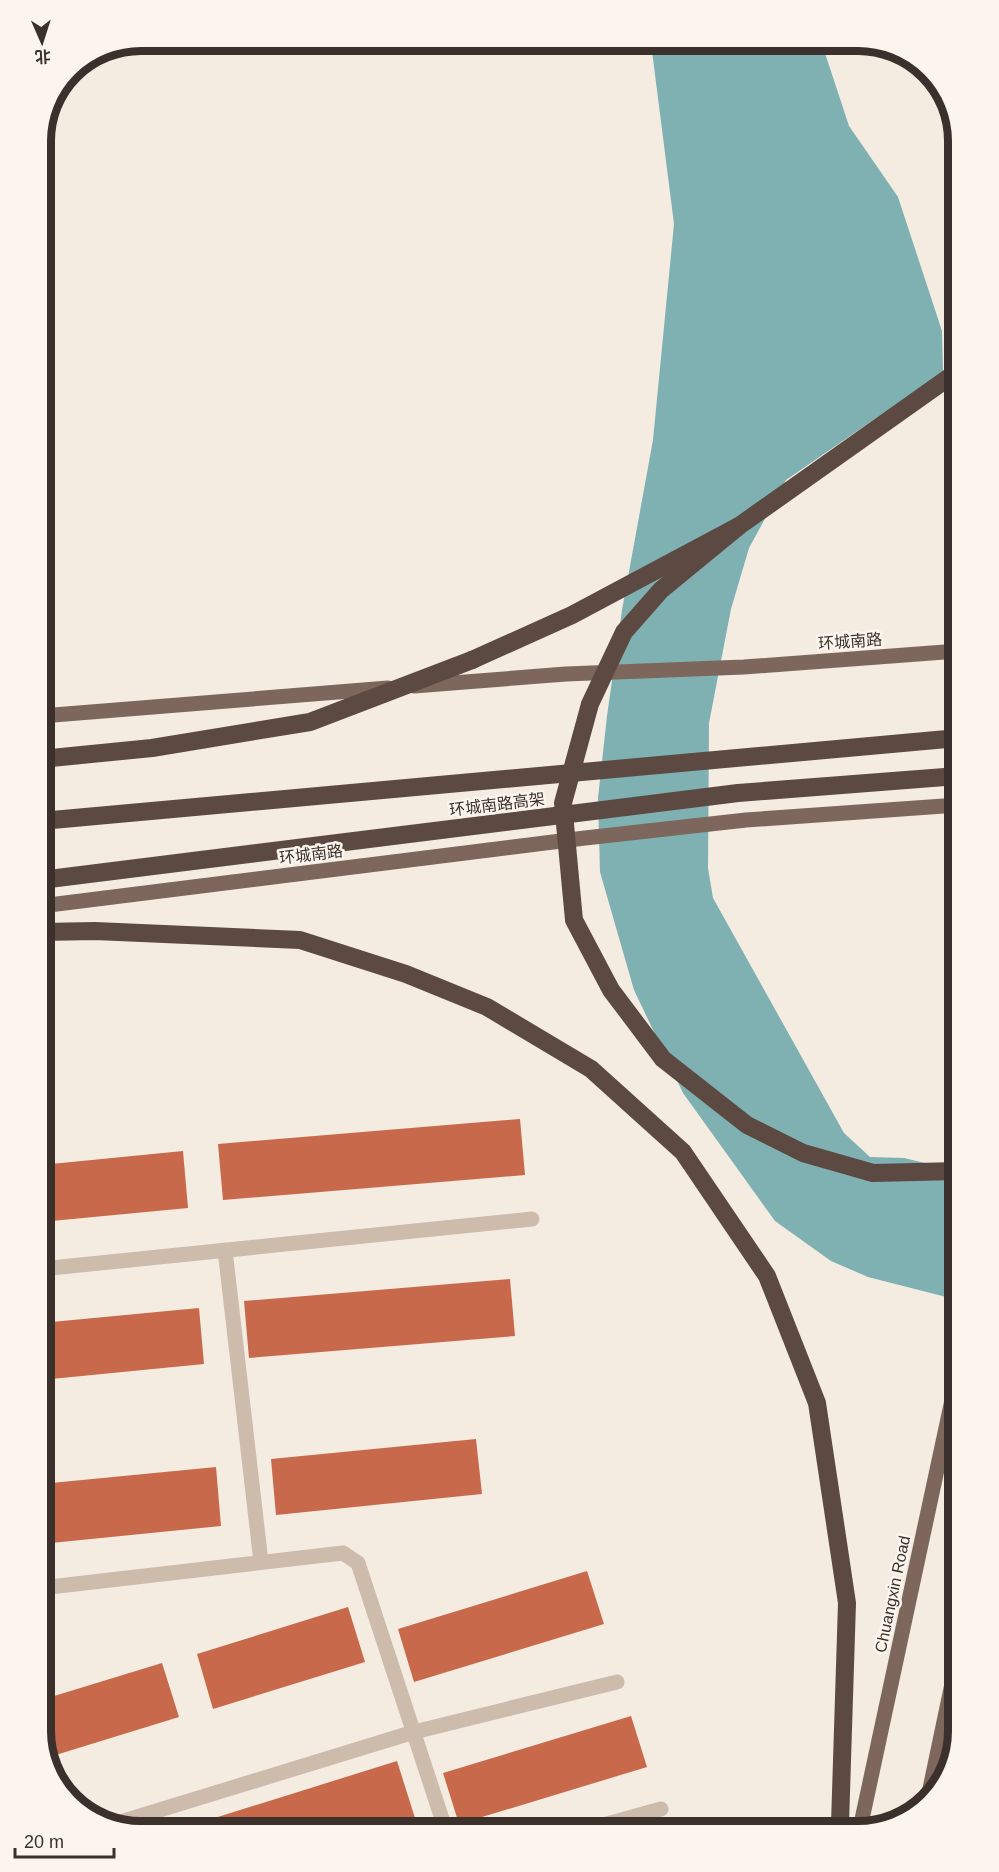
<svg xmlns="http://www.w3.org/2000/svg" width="999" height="1872" font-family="Helvetica,'Noto Sans SC',sans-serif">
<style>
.water{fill:#7fb0b2}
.building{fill:#c8694b}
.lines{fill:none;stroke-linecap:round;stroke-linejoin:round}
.lane{stroke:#cdbbac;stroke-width:15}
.primary{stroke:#7d675c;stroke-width:15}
.highway{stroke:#5c4a42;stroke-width:18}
.highway-bridge{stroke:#5c4a42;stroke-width:18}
.labels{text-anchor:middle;stroke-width:5;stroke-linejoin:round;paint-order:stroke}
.street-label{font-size:16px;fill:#3b302b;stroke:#fbf5ee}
.rim{fill:none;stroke:#3b302b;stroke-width:8}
</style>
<rect width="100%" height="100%" fill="#f4ebe1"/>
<path class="water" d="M821,41L849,126L898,197L942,331L943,372L786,480L749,548L731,609L709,723L708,868L713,898L844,1133L870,1157L904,1158L958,1171V1300L868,1277L831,1261L775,1221L683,1093L634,990L600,872L598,798L607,716L622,610L653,440L674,224L651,43Z"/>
<path class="building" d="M520,1119L525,1175L223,1200L218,1144Z
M183,1151L188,1208L41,1222V1165Z
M510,1279L515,1336L249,1358L244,1301Z
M199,1308L204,1364L41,1380V1323Z
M476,1439L482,1494L276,1515L271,1459Z
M216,1467L221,1526L41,1544V1484Z
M587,1571L604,1624L414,1682L398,1629Z
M348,1607L365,1662L213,1709L197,1654Z
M162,1663L179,1717L46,1758L41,1731V1700Z
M631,1716L647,1767L459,1824L443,1773Z
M397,1761L415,1818L381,1829L173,1831Z"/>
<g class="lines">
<path class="lane" d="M225,1250L261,1562
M41,1269L532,1219
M41,1588L343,1553L358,1563L445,1828
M114,1824L414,1732L617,1682
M596,1827L661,1809"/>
<path class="primary" d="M414,686L566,674L744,667L958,651
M41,716L388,688
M41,906L585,838L746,820L958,805
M928,1798L958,1655
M861,1824L958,1372"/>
<path class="highway" d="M472,660L572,615L739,526L958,371
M41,821L958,738
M41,880L738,793L958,776
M41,932L95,931L300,940L406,974L487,1007L591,1069L683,1152L767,1276L817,1403L847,1603L840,1824"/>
<path class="highway-bridge" d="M739,526L661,590L624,632L590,704L563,803L574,920L611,990L663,1059L747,1125L803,1153L873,1173L958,1171
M41,759L152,748L310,722L472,660"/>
</g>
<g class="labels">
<g class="street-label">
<text transform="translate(850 641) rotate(-4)" y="6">环城南路</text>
<text transform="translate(497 804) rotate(-7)" y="6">环城南路高架</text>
<text transform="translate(311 854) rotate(-7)" y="6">环城南路</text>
<text transform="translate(892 1594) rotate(-78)" y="6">Chuangxin Road</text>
</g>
</g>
<path d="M0 0H999V1872H0ZM141 51H858A90 90 0 0 1 948 141V1731A90 90 0 0 1 858 1821H141A90 90 0 0 1 51 1731V141A90 90 0 0 1 141 51Z" fill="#fbf5ee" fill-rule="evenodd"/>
<path class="rim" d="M141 51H858A90 90 0 0 1 948 141V1731A90 90 0 0 1 858 1821H141A90 90 0 0 1 51 1731V141A90 90 0 0 1 141 51Z"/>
<g transform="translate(42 42) rotate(177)" stroke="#fbf5ee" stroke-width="4.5" paint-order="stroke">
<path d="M0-4.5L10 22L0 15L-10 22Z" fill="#3b302b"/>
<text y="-9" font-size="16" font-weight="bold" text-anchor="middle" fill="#3b302b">北</text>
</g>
<path d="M15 1848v9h99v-9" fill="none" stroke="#3b302b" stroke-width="3"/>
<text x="24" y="1848" font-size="18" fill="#3b302b" stroke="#fbf5ee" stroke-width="4.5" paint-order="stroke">20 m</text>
</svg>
